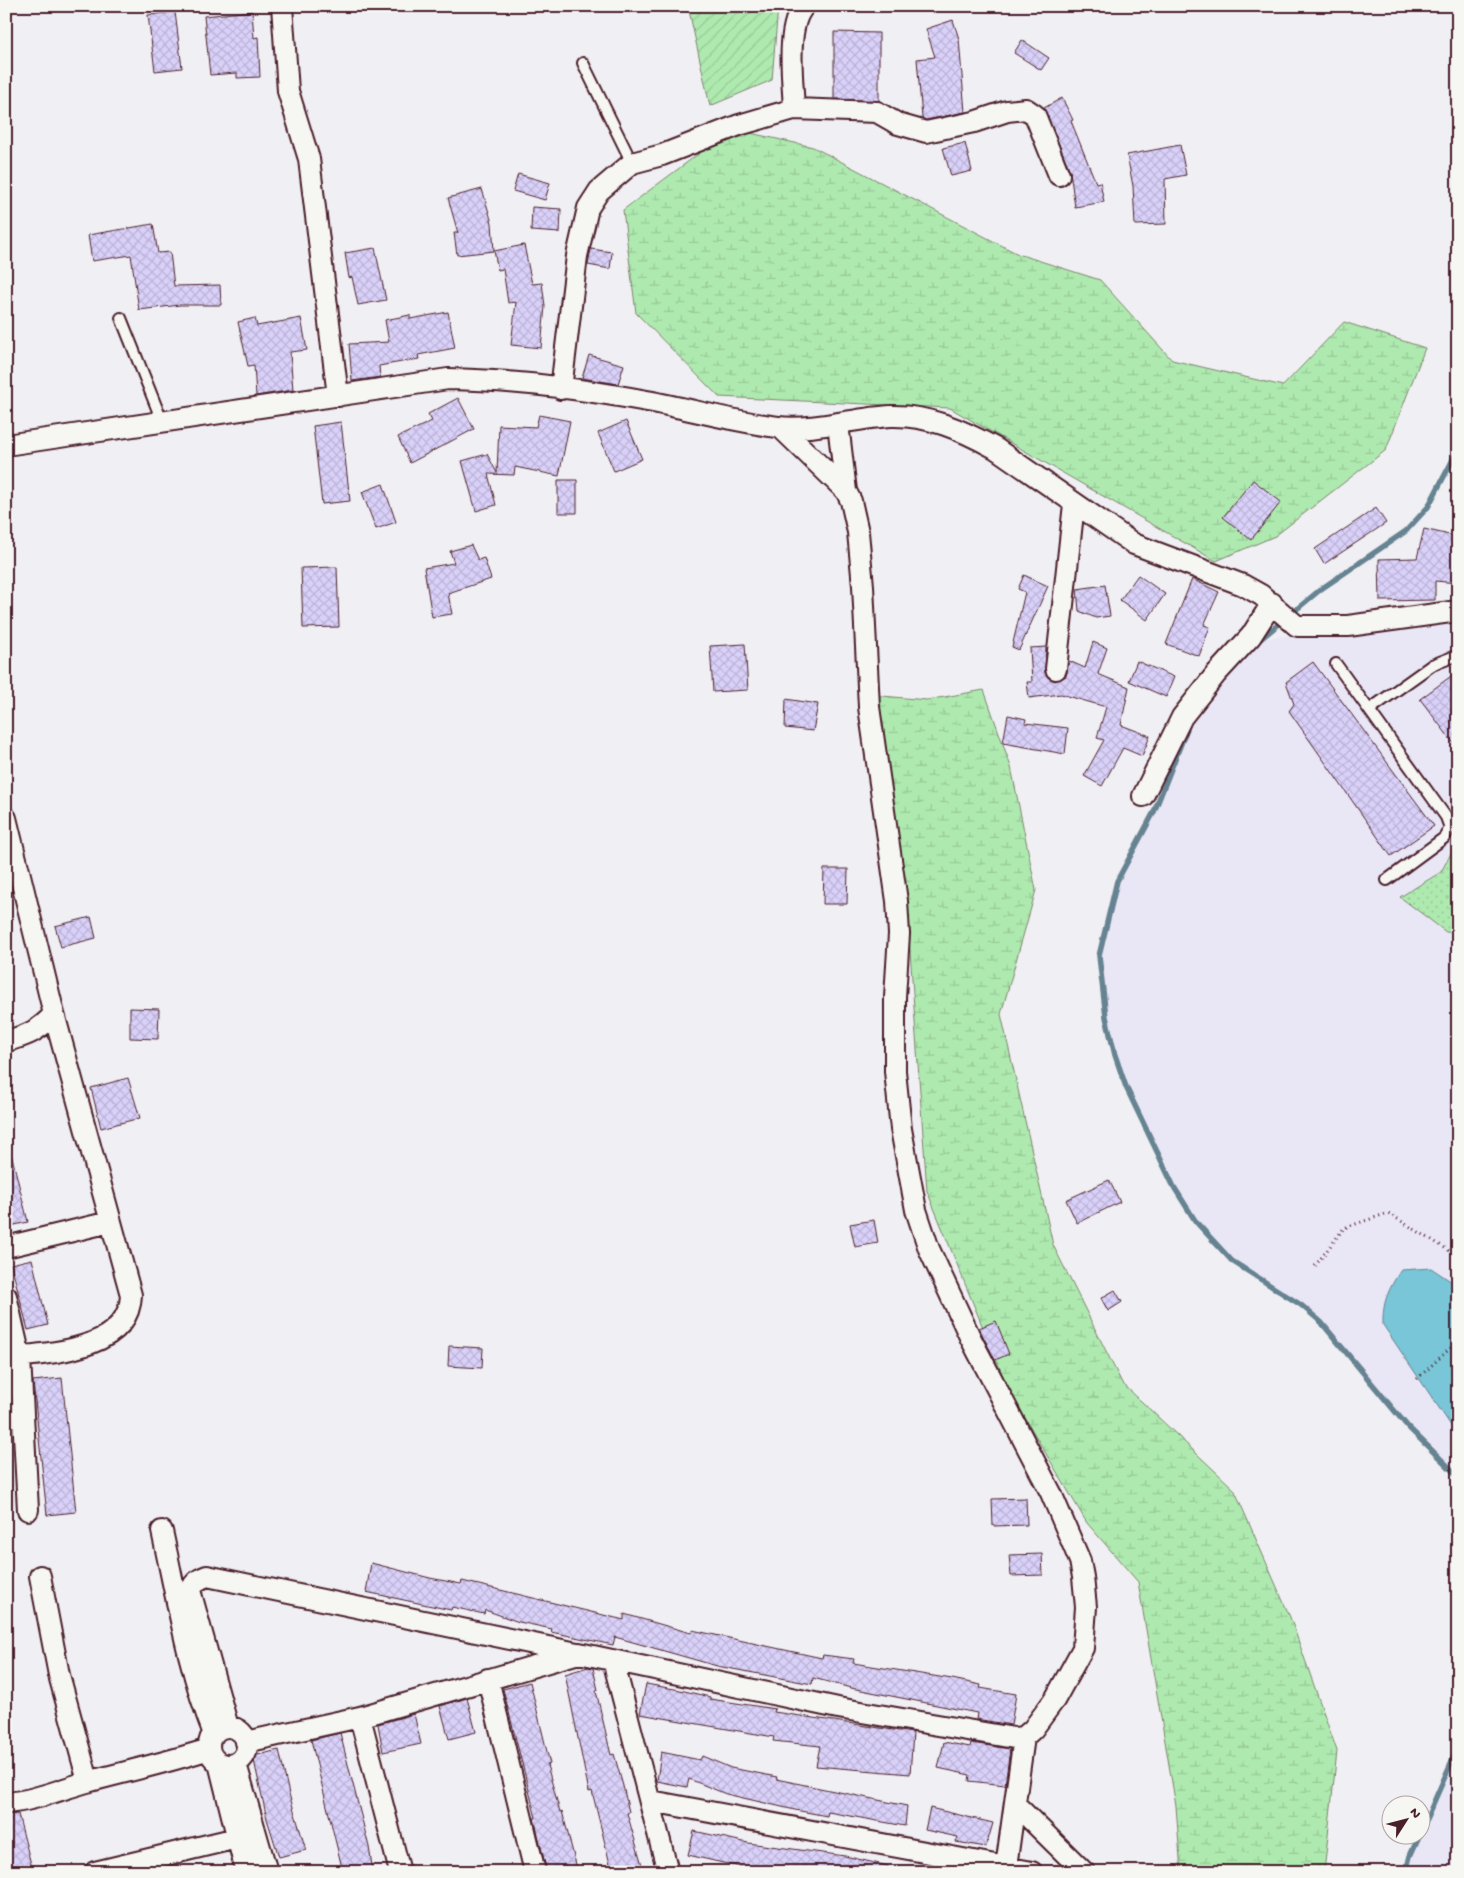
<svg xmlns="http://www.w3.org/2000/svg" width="1464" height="1878" font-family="'Gochi Hand',sans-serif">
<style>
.built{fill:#e9e6f5}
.grass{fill:url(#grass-dots);stroke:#7c846d}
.wetland{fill:url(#wetland-marsh);stroke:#7c846d}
.garden{fill:url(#garden-furrows);stroke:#7c846d}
.water{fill:#78c6d7;stroke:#668392}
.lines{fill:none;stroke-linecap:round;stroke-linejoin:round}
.stream{stroke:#668392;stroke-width:5.5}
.building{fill:url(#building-cross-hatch);stroke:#4a1f2b}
.service-casing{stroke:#4a1f2b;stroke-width:14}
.minor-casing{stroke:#4a1f2b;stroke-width:24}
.path{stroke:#4a1f2b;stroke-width:3;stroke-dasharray:1 4;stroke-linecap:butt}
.service{stroke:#f6f6f2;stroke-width:10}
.minor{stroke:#f6f6f2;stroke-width:20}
</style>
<defs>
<pattern id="grass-dots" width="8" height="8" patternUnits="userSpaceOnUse" patternTransform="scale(1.25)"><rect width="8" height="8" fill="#aeeaaf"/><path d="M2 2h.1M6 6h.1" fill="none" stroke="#97c897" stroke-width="1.8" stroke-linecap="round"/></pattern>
<pattern id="wetland-marsh" width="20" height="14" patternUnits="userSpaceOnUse" patternTransform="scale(1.25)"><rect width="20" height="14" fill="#aeeaaf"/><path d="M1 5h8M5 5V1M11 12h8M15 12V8" fill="none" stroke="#97c897"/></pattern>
<pattern id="garden-furrows" width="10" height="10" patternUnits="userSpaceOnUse" patternTransform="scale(1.25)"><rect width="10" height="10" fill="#aeeaaf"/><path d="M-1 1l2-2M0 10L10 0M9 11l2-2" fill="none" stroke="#97c897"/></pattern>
<pattern id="building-cross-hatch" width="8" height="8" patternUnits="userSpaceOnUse" patternTransform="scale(1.25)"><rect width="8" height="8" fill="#d9d1f9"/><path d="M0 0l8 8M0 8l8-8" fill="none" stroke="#bcb3d6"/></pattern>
</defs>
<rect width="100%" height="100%" fill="#f0eff3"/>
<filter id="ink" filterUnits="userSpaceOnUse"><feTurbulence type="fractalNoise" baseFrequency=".02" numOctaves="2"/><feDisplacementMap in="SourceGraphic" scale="10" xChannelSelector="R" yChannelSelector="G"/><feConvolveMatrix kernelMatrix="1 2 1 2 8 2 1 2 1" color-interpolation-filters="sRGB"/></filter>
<g filter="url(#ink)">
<path class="built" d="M1458,614V1476L1408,1427L1321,1322L1301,1305L1232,1261L1196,1222L1174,1187L1126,1087L1115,1055L1106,1017L1099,956L1117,881L1154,812L1190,720L1227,675L1260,639Z
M1458,1747V1872H1406L1410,1856L1419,1836H1422V1829Z"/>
<path class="grass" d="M1456,844H1458V933L1446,932L1400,897L1441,872Z"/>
<path class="wetland" d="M732,129L813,147L1018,254L1100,280L1172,360L1283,386L1344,322L1425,348L1386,450L1275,536L1216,561L950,408L719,397L636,313L623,210Z
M984,690L1011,767L1036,890L1001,1014L1053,1245L1122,1383L1234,1489L1290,1617L1337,1751L1324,1872H1181L1176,1806L1138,1582L1087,1523L1009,1391L927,1191L906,894L871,695L927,700Z"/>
<path class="garden" d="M688,6H778L772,80L710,106Z"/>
<path class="water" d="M1431,1268L1458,1286V1436L1383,1325C1382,1302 1389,1288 1401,1270Z"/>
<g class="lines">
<path class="stream" d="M1257,642L1321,589L1406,531L1428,507L1458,450
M1188,726L1154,812L1117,881L1099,956L1106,1017L1115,1055L1126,1087L1174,1187L1196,1222L1232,1261L1301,1305L1321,1322L1408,1427L1458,1476
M1422,1829L1458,1747
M1406,1872L1410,1856L1419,1836"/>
</g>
<path class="building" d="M252,11L254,38L258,37L260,77L237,78V73L210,75L204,16Z
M175,12L182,68L155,71L148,15Z
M953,20L959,39L965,112L926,120L922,118L917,59L935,57L926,29Z
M834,32L879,33V101L834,99Z
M1022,40L1049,58L1041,70L1014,53Z
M1062,98L1073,120L1071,121L1096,183L1100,182L1104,202L1075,207L1070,171L1044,108Z
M965,143L972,171L951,176L943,148Z
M1180,145L1186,175L1165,179L1166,224L1135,225L1133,186L1127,155Z
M518,174L550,183L545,200L513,191Z
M482,189L492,223L494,251L457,255L454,233H458L448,198Z
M532,207L561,209L560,233L531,231Z
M153,224L158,253L170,252L174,286L220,285L221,305H180L139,310L131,255L92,261L88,235Z
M524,245L532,284L542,283L545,306L541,348L511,345L516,302L508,303L503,269L498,270L494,251Z
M375,248L386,300L358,305L352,277L349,278L345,253Z
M591,249L612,252L610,269L588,265Z
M448,312L455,348L418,355L419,359L379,366L380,377L352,381L349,344L389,342L385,320L410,315V319Z
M255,318L257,326L301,318L307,350L290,352L293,390L256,396L254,365L248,366L238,322Z
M589,355L624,365L618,384L582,378Z
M458,398L474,429L410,463L398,437L432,421L428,414Z
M539,415L570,421L559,476L515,467L514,475L488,474L496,505L476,511L462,461L487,454L497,473L499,425L536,427Z
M626,421L642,459L614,471L598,433Z
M341,422L350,501L322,504L313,426Z
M558,480H577V513H558Z
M1253,480L1281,502L1251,540L1223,517Z
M383,484L396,522L376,529L362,492Z
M1376,508L1386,523L1324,564L1315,549Z
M1424,529L1458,537V583L1435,581V600L1380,601L1379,559L1417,558Z
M471,545L478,560L484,558L491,579L448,593L452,614L432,617L424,568L454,563L450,551Z
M337,567L339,627L303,628L301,568Z
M1024,575L1048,586L1019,650L1012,647L1025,592L1018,589Z
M1138,575L1165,594L1147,620L1120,600Z
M1192,579L1219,592L1204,625L1210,627L1199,656L1166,644Z
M1105,585L1110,616L1096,618L1079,611L1077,589Z
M1093,642L1107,648L1098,674L1129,687L1121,725L1150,736L1142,756L1123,748L1102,786L1084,776L1104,740L1097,738L1106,707L1061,694L1029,698L1027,682H1032L1030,648L1046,647L1045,673L1049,678L1055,681L1066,676L1069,661L1085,668Z
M745,644L748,690L713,692L710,646Z
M1137,661L1174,677L1166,697L1129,681Z
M1313,662L1434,826L1391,856L1289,711L1294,704L1286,682Z
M1458,671V749L1420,699Z
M786,699L818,704L813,731L785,728Z
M1008,715L1026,719L1025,723L1068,728L1065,754L1003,743Z
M824,869H848L847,904H823Z
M91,917L96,938L61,947L55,926Z
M130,1008L159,1009L158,1039L130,1038Z
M128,1078L140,1118L101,1128L91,1088Z
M6,1157H12L28,1222L6,1227Z
M1109,1180L1120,1202L1077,1223L1066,1200Z
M874,1220L878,1243L855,1247L850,1224Z
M32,1259L48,1325L28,1330L11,1264Z
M1115,1290L1122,1302L1108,1311L1101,1298Z
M996,1321L1009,1354L995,1360L979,1328Z
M449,1346L483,1348L482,1368L448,1366Z
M62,1378L76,1512L47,1515L33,1381Z
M1026,1498L1027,1525L993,1526L992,1499Z
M1042,1554L1043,1575L1011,1576L1009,1555Z
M371,1563L430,1578L461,1584L462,1581L496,1589L624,1620V1614L691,1633L692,1630L822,1658L823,1655L854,1659L853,1663L952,1679L981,1685L980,1688L1016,1694L1011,1725L976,1719L977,1713L851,1688L813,1678L812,1684L717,1666L615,1637L613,1645L551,1632L552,1629L519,1622L485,1610L484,1614L452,1607L451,1610L366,1592Z
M588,1667L593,1668L598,1690L596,1691L611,1755L614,1754L623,1786L629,1812L627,1813L644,1872H612L592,1791L589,1792L565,1674Z
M530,1682L550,1764L547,1765L560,1812L562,1811L578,1872H547L534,1818H536L503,1689Z
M646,1684L680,1690L710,1697V1699L775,1709L774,1712L913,1733L910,1774L816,1766L820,1746L773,1741L774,1737L640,1714Z
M467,1698L476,1732L449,1739L440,1706Z
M414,1714L421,1744L383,1752L378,1724Z
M340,1733L369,1847L373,1872H343L311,1740Z
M944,1742L970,1747L971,1743L1010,1749L1005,1785L969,1781L970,1775L938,1768Z
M279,1750L289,1794L306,1850L279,1857L267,1819L253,1756Z
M661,1752L700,1760L702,1756L731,1768L777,1777L776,1779L907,1806L905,1826L828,1812L827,1816L795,1810L726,1794L689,1779L687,1787L657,1781Z
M930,1808L993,1823L986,1847L956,1842L958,1837L925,1830Z
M18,1814L33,1872H12L6,1849V1815Z
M694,1831L748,1843L845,1856L888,1866V1872L744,1870L745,1868L688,1855Z"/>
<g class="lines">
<g class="service-casing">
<path id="service" d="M583,63L632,163
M121,318L162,421
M1336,664L1446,817L1450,828L1444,838L1387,880
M1369,710L1432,665L1458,655"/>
</g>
<g class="minor-casing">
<path id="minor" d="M282,6L288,91L309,159L338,396
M794,109C793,83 785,26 804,6
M561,389L577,256L588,208L599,191L632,163L662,155L739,125L794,109L877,112L898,124L926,132L974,122L1007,111L1026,109L1035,115L1059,175
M780,427L846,491
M6,445L448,379C514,380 582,389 647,401C691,409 734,422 778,427C815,431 854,418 891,416C929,415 962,430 995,448L1134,544L1243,585L1261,595L1297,626H1348L1458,611
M1056,669L1074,504
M1143,796L1182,717L1216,674L1251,636L1272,603
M6,818L54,1014L131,1295C129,1351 49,1353 6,1358
M6,1041C27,1036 40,1030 54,1014
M6,1247L110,1222
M6,1296L20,1357L28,1510
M162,1531C177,1599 188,1669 214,1734
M40,1576L59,1675L88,1781
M613,1660L668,1872
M488,1679L535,1872
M360,1717L400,1872
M228,1727L191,1594C192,1583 197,1580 207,1576L577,1653
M209 1746a19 19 0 1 1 38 0a19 19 0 1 1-38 0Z
M246,1742L360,1717L579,1653L838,1708L1014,1738L1024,1737L1033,1729L1055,1699L1083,1648L1086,1607L1083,1577L1080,1561L1051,1493L971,1339L929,1249L916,1210L901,1129L895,1071V997L899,934L897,901L869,707L863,586L858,532L851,501L846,491L838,424
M219,1763L246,1872
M236,1764L267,1872
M651,1801L1032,1872
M6,1803C34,1801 61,1789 87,1782C128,1771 169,1762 209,1749
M1015,1804L1084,1872
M1006,1867L1024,1737
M95,1872L237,1838"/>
</g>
<path class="path" d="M1315,1266L1344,1228L1388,1213L1458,1256
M1417,1379L1458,1341"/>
<use href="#service" class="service"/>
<use href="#minor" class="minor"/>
</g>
</g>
<rect width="1464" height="1878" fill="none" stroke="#f6f6f2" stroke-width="25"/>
<rect x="12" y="12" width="1439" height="1853" fill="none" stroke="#4a1f2b" stroke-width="2" filter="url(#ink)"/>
<g transform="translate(1406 1820) rotate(54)"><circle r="24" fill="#f6f6f2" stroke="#b1a0a2"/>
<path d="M0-4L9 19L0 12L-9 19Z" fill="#4a1f2b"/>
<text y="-8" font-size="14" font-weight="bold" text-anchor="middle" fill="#4a1f2b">N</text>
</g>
</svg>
